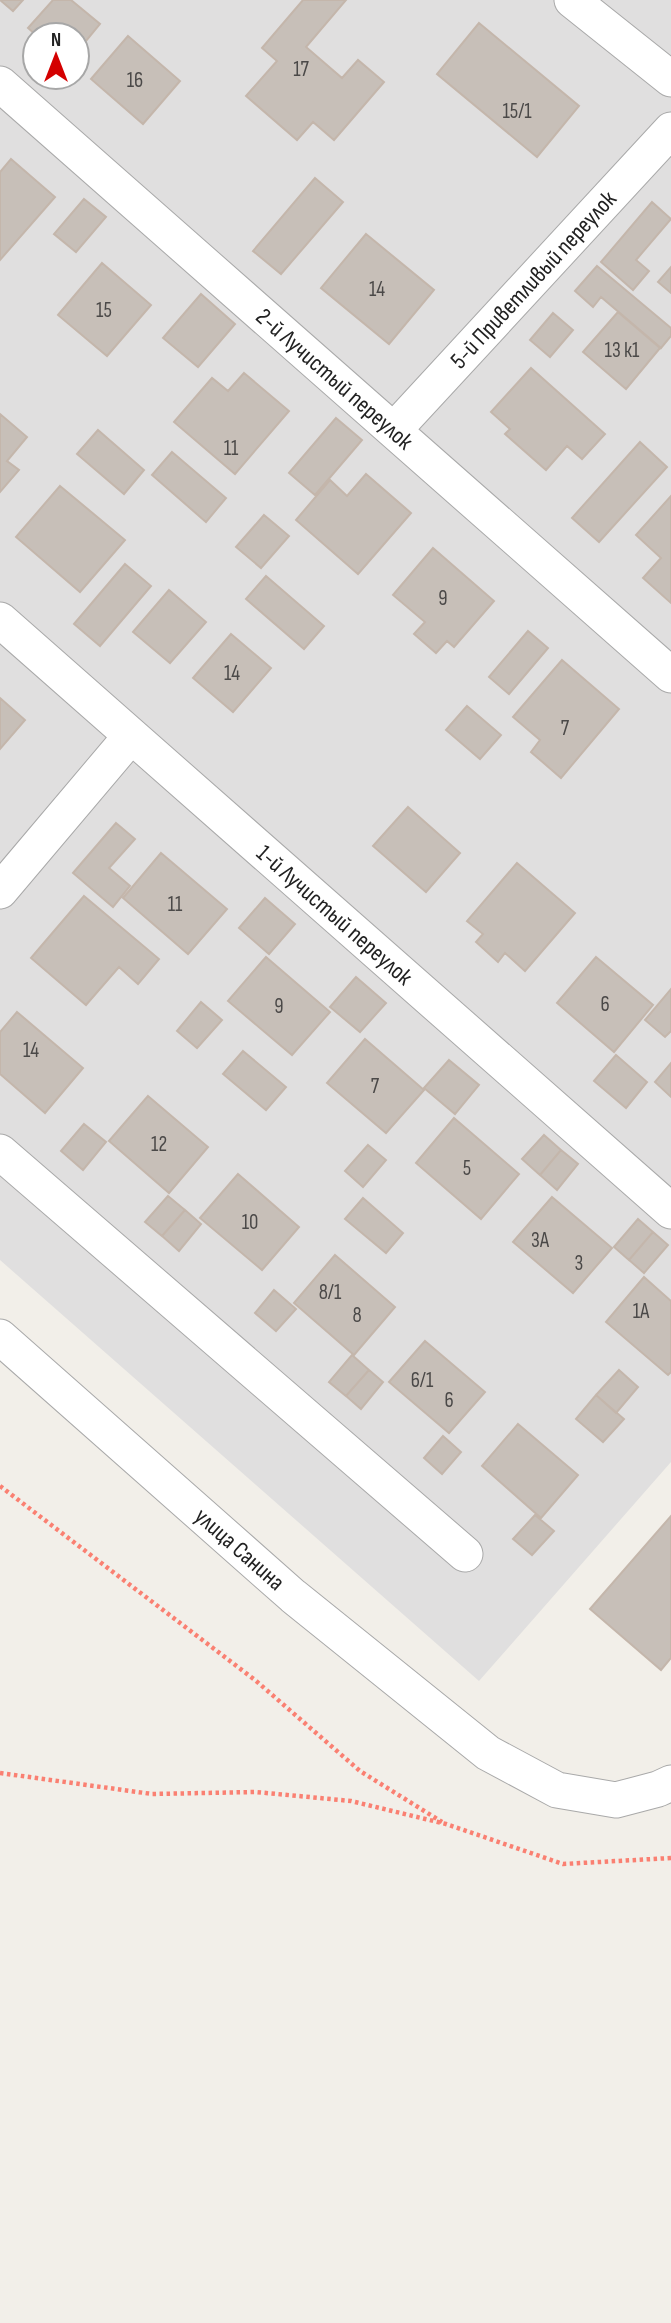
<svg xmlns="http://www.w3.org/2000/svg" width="671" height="2323" font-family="'Sofia Sans Condensed',sans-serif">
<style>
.residential{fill:#e0dfdf;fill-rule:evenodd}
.building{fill:#c7bfb8;stroke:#c4b6ab;stroke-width:2}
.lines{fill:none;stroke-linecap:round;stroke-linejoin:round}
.minor-casing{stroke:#a9a9a9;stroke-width:37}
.path{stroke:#fa8072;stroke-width:4.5;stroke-dasharray:3.5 3.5;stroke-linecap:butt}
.minor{stroke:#fff;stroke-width:35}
.labels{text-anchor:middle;stroke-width:6;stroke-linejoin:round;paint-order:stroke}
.number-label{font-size:21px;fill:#4b4948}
.street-label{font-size:24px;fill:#222;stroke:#fff}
</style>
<rect width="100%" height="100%" fill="#f2efe9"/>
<path class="residential" d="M0,0H671V1462L479,1681L0,1260ZM35,35H77V77H35Z"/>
<path class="building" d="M0,0H23L13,11Z
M53,0H71L100,24L77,52V35H36L28,28Z
M303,0H346L306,47L342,78L358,60L384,82L334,140L313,122L297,140L246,96L277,61L262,48Z
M479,23L579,106L537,157L437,74Z
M128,36L180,81L143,124L91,79Z
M11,159L55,197L0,260V172Z
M315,178L343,202L281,274L253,251Z
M84,199L106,217L76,252L54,234Z
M652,202L671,219L636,260L649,271L633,290L601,262Z
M366,234L434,290L389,344L321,288Z
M102,263L151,305L107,356L58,315Z
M597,266L671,328V336L661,348L601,297L593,307L575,291Z
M671,267V293L658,282Z
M201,294L235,324L198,367L163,338Z
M618,312L660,348L626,389L583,352Z
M553,313L573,330L550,357L530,340Z
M531,368L605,434L582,459L567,446L546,470L505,434L510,429L491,412Z
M244,373L289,411L235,474L174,422L212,378L228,391Z
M0,414L27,437L7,461L19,470L0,492Z
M336,418L362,440L315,495L289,473Z
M98,430L144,470L124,494L77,454Z
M640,442L667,467L599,542L572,518Z
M172,452L226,498L206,522L152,475Z
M366,474L411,513L358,574L296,520L330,480L347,496Z
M60,486L125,540L80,592L16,537Z
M671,496V603L643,578L661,558L636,535Z
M264,515L289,536L261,568L236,547Z
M433,548L494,601L454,647L447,641L436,653L414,634L425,622L393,595Z
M125,564L151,586L100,646L74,624Z
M266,576L324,626L304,649L246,599Z
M169,590L206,622L170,663L133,632Z
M528,631L548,648L509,694L489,677Z
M231,634L271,668L233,712L193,678Z
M562,660L619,709L561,778L531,752L540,740L513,717Z
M0,698L25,720L0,749Z
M467,706L501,735L480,759L446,730Z
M408,807L460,853L426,892L373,846Z
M116,823L135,839L109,868L130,886L113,907L73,873Z
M161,853L227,909L188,954L123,898Z
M517,863L575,913L525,971L505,953L498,962L476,942L483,934L467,921Z
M84,896L159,959L138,984L119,967L86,1005L31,958Z
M265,898L295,924L269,954L239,928Z
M266,957L330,1012L292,1055L228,1001Z
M596,957L653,1005L614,1052L557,1003Z
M356,977L386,1003L360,1032L330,1007Z
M671,989V1031L665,1037L645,1020Z
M201,1002L222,1020L197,1048L177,1031Z
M17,1012L83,1068L45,1113L0,1074V1032Z
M365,1039L424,1090L386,1133L327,1083Z
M243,1051L286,1087L266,1110L223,1074Z
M616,1055L647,1082L626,1108L594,1081Z
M449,1060L479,1085L455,1114L424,1088Z
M671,1063V1097L655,1082Z
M148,1096L208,1147L169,1193L109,1141Z
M454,1118L519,1174L481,1219L416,1163Z
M84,1124L106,1142L83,1170L61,1151Z
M544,1135L561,1150L540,1175L522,1159Z
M368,1145L386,1160L363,1187L345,1171Z
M561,1150L578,1164L557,1190L540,1175Z
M238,1174L299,1227L262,1270L200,1218Z
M168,1196L185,1210L162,1236L145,1222Z
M552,1197L612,1248L573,1293L513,1242Z
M363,1198L403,1233L386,1253L345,1219Z
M185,1210L201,1224L179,1251L162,1236Z
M638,1219L653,1232L629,1260L614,1247Z
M653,1232L668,1245L644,1273L629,1260Z
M335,1255L395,1307L354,1355L294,1303Z
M644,1277L671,1301V1372L668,1375L606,1322Z
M274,1290L296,1309L276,1331L255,1313Z
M425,1341L485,1392L449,1433L389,1382Z
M352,1355L369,1370L346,1396L329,1382Z
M369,1370L383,1382L361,1409L346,1396Z
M619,1370L638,1387L616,1413L596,1395Z
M596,1395L624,1419L603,1442L576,1419Z
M518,1424L578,1475L541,1518L482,1466Z
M443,1436L461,1452L442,1474L424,1458Z
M535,1515L554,1531L532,1555L513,1539Z
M671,1516V1658L661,1670L590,1609Z"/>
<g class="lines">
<g class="minor-casing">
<g id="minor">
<path d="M572,0L671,79"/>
<path id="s1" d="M0,84L671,675"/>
<path id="s2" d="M394,430L671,130"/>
<path id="s3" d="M0,620L671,1211"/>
<path d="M0,891L131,736"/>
<path d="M0,1152L465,1554"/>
<path id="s4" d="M0,1337L293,1596L488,1753L557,1790L616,1800L658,1789L671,1783"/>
</g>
</g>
<path class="path" d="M0,1486L255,1680L360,1771L442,1822
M0,1773L152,1794L256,1792L351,1801L446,1824L563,1864L671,1858"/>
<use href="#minor" class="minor"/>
</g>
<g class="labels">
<g class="number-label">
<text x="301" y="76">17</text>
<text x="135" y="87">16</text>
<text x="517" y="118">15/1</text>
<text x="377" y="296">14</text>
<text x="104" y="317">15</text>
<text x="622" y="357">13 к1</text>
<text x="231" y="455">11</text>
<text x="443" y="605">9</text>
<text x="232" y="680">14</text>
<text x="565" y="735">7</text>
<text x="175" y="911">11</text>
<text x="605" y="1011">6</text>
<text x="279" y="1013">9</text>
<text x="31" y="1057">14</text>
<text x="375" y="1093">7</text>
<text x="159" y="1151">12</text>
<text x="467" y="1175">5</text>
<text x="250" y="1229">10</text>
<text x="540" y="1247">3А</text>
<text x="579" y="1270">3</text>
<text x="330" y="1299">8/1</text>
<text x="641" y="1318">1А</text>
<text x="357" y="1322">8</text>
<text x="422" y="1387">6/1</text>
<text x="449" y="1407">6</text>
</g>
<g class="street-label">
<text dy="8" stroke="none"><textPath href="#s2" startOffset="205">5-й Приветливый переулок</textPath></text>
<text dy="8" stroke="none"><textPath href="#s1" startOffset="446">2-й Лучистый переулок</textPath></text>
<text dy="8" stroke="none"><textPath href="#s3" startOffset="446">1-й Лучистый переулок</textPath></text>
<text dy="8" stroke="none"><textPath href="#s4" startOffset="320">улица Санина</textPath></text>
</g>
</g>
<g transform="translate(56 56)"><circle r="33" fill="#ffffff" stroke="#a7a7a7" stroke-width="2"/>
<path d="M0-5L12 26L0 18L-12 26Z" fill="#d40000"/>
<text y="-10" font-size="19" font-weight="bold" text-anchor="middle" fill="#222222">N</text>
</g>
</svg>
